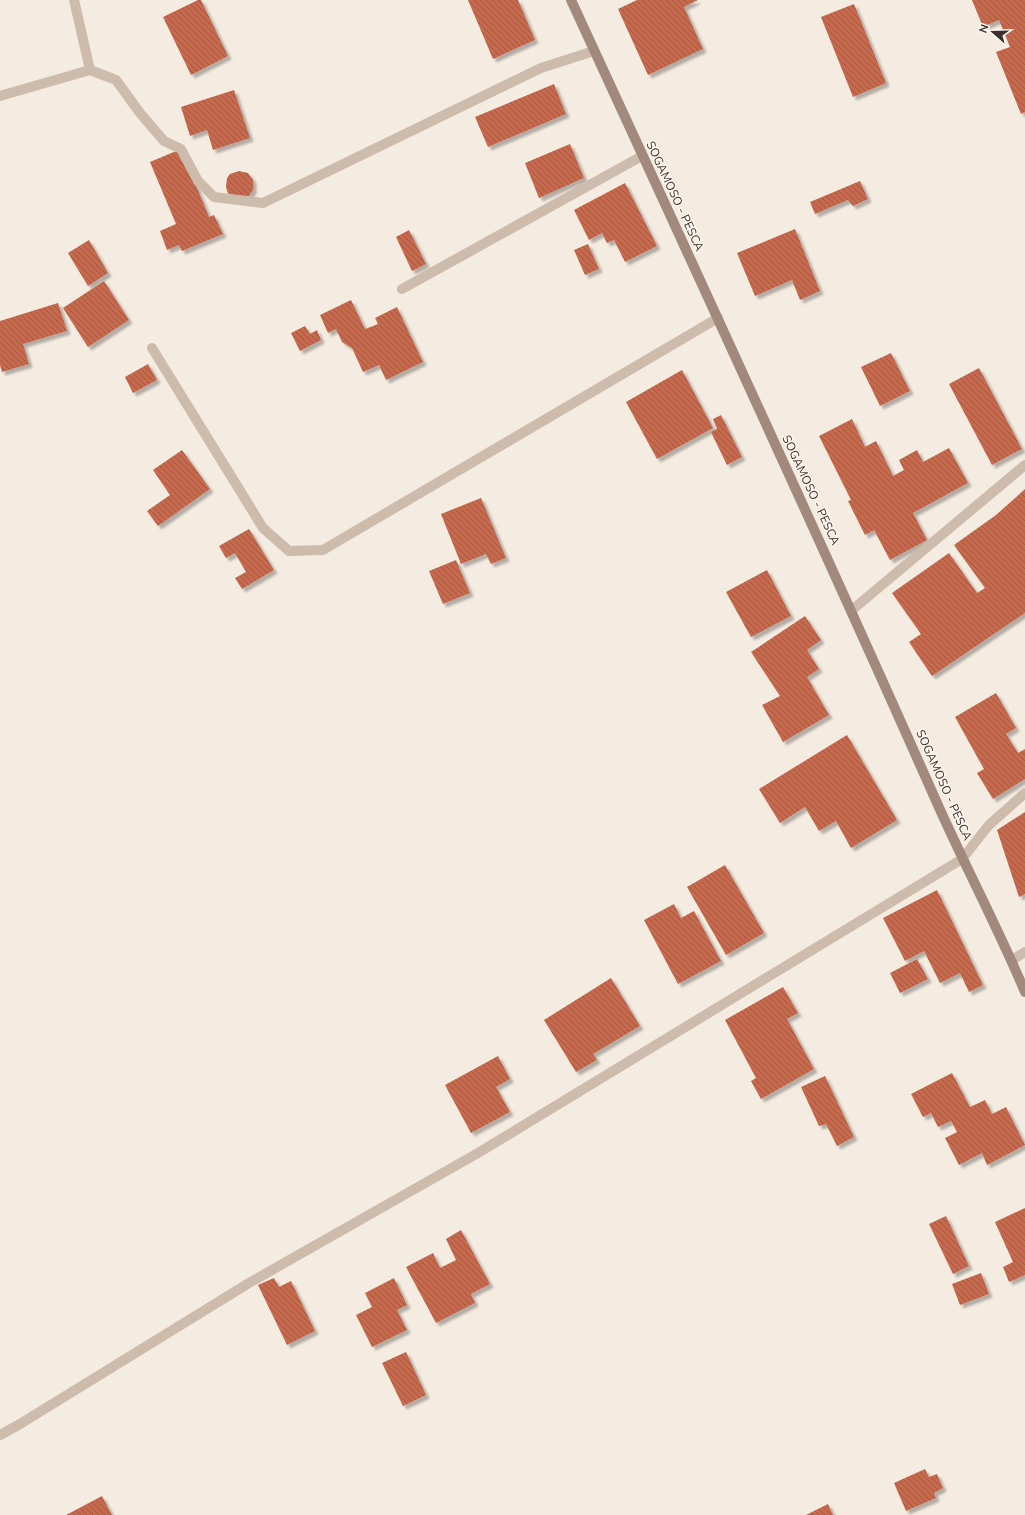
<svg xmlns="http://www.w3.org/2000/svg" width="1025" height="1515" font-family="'Nunito Sans',sans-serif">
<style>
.building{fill:url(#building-back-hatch);filter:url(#shadow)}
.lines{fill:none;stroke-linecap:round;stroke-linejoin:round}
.service{stroke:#cdbbac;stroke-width:10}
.minor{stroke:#cdbbac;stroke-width:10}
.secondary{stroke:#a18a7d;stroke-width:10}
.labels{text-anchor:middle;stroke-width:3;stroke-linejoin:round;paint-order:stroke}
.street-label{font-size:12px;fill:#3b302b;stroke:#fbf5ee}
</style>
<defs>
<pattern id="building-back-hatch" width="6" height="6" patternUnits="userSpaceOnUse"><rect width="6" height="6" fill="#c8694b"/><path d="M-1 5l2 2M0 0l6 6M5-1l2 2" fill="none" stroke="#a4573f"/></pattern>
<filter id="shadow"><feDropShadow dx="3.5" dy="3.5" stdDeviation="1" flood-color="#0004"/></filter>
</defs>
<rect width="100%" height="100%" fill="#f4ebe1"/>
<path class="building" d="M198,0H201L228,56L191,75L163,17Z
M468,0H518L535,40L493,59Z
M637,0H698L684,7L703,49L648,75L618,9Z
M972,0H1025V112L1021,114L996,52L1010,47L999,20L983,27Z
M854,4L886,83L853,97L821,17Z
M554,84L566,114L488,147L475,117Z
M234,90L250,138L213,150L207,130L190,136L181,107Z
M570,144L584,178L539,198L525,163Z
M181,149L209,217L214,215L223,234L182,251L179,245L167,250L160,231L176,224L150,162Z
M239,171L248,173L253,180V190L248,197L230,196L227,191L226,187L227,178L230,174Z
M860,181L868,199L853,206L848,200L815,214L810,202Z
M625,183L657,246L625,262L614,240L607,243L602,233L589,240L574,210Z
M795,229L820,291L800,300L792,280L755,296L737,253Z
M409,230L426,264L412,271L396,237Z
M89,240L108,273L88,286L68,253Z
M588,244L599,269L585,275L574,250Z
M104,281L129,320L88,347L63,308Z
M351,300L365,329L378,324L375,318L397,307L423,362L386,380L379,365L363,372L352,348L342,342L336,329L328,333L320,315Z
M58,303L67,331L23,344L29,364L2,372L0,365V321Z
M305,326L310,334L317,330L321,340L300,351L291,333Z
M891,353L910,391L880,406L861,367Z
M148,364L157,380L133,393L125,377Z
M979,368L1022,449L992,465L949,384Z
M682,370L713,428L657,459L626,402Z
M721,415L742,457L727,465L711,432L717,429L713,419Z
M852,419L865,447L876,441L893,476L904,470L899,460L917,450L923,462L949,448L968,483L913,513L927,540L890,560L874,530L865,535L848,501L851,500L819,436Z
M182,450L210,489L158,526L147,511L170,495L153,470Z
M1025,489V613L932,676L909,642L921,634L892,593L949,553L977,593L985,588L954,545L996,515Z
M481,498L506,558L491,564L486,554L461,564L441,514Z
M249,529L274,570L242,589L235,578L246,572L235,553L226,558L219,546Z
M456,560L470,593L443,604L429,571Z
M767,570L791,616L751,637L726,592Z
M805,616L821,640L807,650L819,669L807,677L829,715L783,742L762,705L780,696L751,652Z
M996,693L1016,728L1006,734L1018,753L1025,749V779L993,799L977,773L984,769L955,717Z
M847,735L897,820L851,848L836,821L819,831L805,807L780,823L759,789Z
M1025,812V894L1019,897L997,830Z
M725,865L764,933L726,955L687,887Z
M937,890L983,985L969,992L960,973L940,983L924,951L905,961L883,918Z
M674,904L681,918L694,911L721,961L678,984L644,920Z
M917,959L928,979L900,993L890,973Z
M611,978L640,1026L593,1054L597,1060L576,1072L544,1020Z
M783,987L798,1013L787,1019L814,1069L761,1099L751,1081L756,1078L725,1020Z
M498,1056L510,1079L496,1087L510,1112L471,1133L445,1085Z
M952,1073L970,1107L985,1100L992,1114L1006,1107L1025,1145L987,1165L982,1153L959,1165L945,1138L957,1132L951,1121L938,1127L931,1113L923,1117L911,1094Z
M825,1076L854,1137L837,1146L826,1124L819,1126L801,1087Z
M1025,1208V1275L1009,1282L1003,1267L1013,1262L995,1222Z
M946,1216L969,1266L953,1274L929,1224Z
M461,1230L490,1284L471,1294L475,1303L436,1323L406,1267L433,1253L440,1268L456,1260L446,1239Z
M981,1273L989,1294L960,1305L952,1284Z
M274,1278L279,1287L291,1281L315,1331L287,1345L258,1285Z
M394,1278L407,1305L397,1310L407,1330L372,1347L356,1315L372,1307L365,1293Z
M406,1352L426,1395L403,1406L382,1363Z
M925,1469L929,1477L937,1474L943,1488L934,1493L936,1498L906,1511L894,1483Z
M102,1496L112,1515H66Z
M828,1504L833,1515H806Z"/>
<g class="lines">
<path class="service" d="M74,0L90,70
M0,96L90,70L116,80L140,113L164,141L181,149L198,181L214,197L263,203L541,68L594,51
M402,289L642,156"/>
<path class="minor" d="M152,348L263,528L289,551L323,550L718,318
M852,610L1025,465
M1012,960L1025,952
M0,1435L20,1424L249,1283L478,1153L962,859L989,825L1025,793"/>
<path class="secondary" d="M571,0C694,267 818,534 937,803C965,866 998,928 1025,992"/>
</g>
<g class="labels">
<g class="street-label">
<text transform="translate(675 196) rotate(65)" y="4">SOGAMOSO - PESCA</text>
<text transform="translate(811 490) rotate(65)" y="4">SOGAMOSO - PESCA</text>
<text transform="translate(944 785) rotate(66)" y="4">SOGAMOSO - PESCA</text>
</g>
</g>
<g transform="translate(993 32) rotate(290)" stroke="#fbf5ee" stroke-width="3" paint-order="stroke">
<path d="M0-3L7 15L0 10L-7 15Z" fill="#3b302b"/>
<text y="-6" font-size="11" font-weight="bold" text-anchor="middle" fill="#3b302b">N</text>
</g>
</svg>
